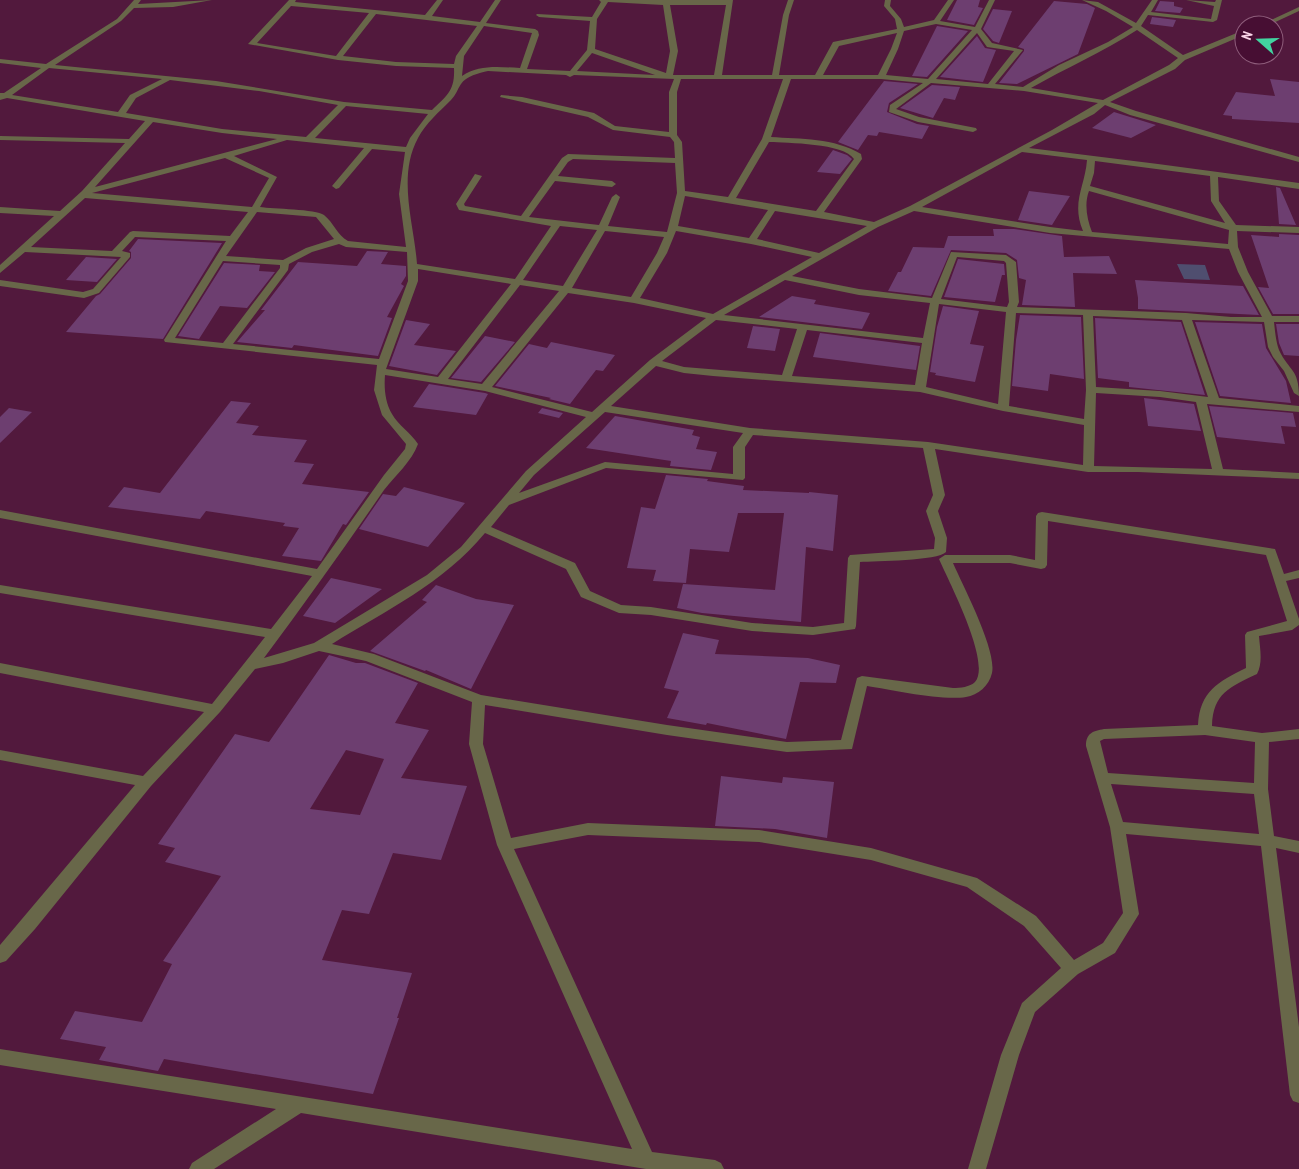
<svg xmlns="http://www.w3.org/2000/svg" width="1299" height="1169" font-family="'PT Sans Narrow',sans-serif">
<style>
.green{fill:#4f4e6f}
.building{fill:#6d3e70;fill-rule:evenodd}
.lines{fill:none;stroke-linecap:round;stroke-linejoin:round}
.minor{fill:#686749;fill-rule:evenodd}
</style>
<rect width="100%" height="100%" fill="#52193d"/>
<path class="green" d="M1177,264L1205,265L1210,280L1184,279Z"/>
<path class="building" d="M957,0H980L978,7L983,8L974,25L947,20Z
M1054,1L1087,4L1095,8L1078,54L1017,84L999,83L1024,51V49L1018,47Z
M1160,1L1174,2V6L1183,8L1180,13L1155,11Z
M993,9L1012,11L999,43L993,41L983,29Z
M1152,17L1176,20L1173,27L1150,24Z
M937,26L968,31L927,77L912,76Z
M977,36L985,48L996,50L983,82L940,77Z
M1270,79L1299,82V123L1232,119V116L1223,115L1236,92L1275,96Z
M884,81L918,84L889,103L887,112L917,124L929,126L922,139L879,132L877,136L868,135L858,150L838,142Z
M932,85L960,87L955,100L944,98L933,118L900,108Z
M1114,112L1130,117L1156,125L1131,138L1092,128Z
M833,150L847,155L852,159L840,174L817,172Z
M1276,187L1280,188L1296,225L1279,224Z
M1029,191L1070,196L1052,225L1018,220Z
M993,229H1014L1062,236L1064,257L1109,256L1117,274L1073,273L1075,307L1022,305L1026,280L1019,278L1017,260L1006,253L951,250L931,296L888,291L898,272H901L913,247L944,248L948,236H994Z
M1279,234L1299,235V314H1273L1258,287L1269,288L1251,235L1279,237Z
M138,239L222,243L163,339L66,332L96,296L100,294L131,258V252L129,251Z
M367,251L388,252L381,264L406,266V276L401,284L404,286L387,317L392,318L378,356L294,345L292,348L237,342L265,310H261L298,262L357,266Z
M86,257L117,259L97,282L66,280Z
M958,259L1004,264L1005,275H1002L995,302L944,297Z
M224,263L260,265L259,271L275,272L247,308L220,306L199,339L178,336Z
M1135,280L1243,286L1259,315L1138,309V298Z
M792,296L816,300L814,304L870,313L862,329L759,317Z
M943,306L979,311L970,344L984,346L975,382L935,375L936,373L930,372L937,327Z
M1020,315L1081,317L1084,379L1050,374L1048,391L1012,386L1016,340Z
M1095,318L1181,322L1205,395L1129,387V382L1098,378Z
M406,320L430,324L414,345L456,351L437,375L389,366Z
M1195,322L1262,324L1266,348L1286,381L1291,403L1220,396Z
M1276,324H1299V356L1284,355L1279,343Z
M753,326L780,329L775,351L747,348Z
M820,333L920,346L916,370L813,357Z
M485,336L515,342L481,382L451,378Z
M551,342L615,355L603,371L596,370L570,404L549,399L551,398L495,386L529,344L547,348Z
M429,384L485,393L488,394L476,415L413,407Z
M1144,398L1194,404L1201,431L1148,426Z
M231,401L251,403L236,423L259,426L252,435L307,440L294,462L314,464L302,484L369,492L346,525L343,524L321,561L282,556L299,528L283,526L285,523L206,511L200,519L108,507L124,487L160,493Z
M1209,406L1293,413L1296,427L1281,426L1285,444L1217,437Z
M9,408L32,412L0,443V417Z
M542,408L563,413L559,418L538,413Z
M615,416L694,430L692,435L700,437L696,449L717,452L711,470L670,466L671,461L586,448Z
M666,475L708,479L707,481L744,486L743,490L809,493V492L838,495L833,551L806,547L801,622L702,613L677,608L683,584L775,590L784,513H738L729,552L690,549L686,583L653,581L656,570L627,568L641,507L655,509Z
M404,487L465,503L428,547L359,529L383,494L396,496Z
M331,578L382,589L335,623L303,616Z
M436,585L476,599L514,605L471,689L426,670L425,671L370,651L427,602L422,600Z
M683,633L719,640L715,654L808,658L840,665L836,683L800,682L786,739L707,723L706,725L667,718L679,691L664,688Z
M329,655L356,663H365L418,683L395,723L429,730L401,778L467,786L441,860L393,853L369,914L342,910L322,960L412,973L397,1018H399L373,1094L164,1059L158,1071L99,1060L106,1047L60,1039L75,1011L142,1022L172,964L163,961L221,876L165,862L175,848L158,844L235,734L269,742ZM346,750L384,759L360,815L310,809Z
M721,776L782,783L783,777L834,782L827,838L775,829L715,826Z"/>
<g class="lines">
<path class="minor" d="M134,0H141L138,4L212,0L173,7L134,8L121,21L55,65L216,81L344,102L432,110C447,95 455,91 454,68L396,66L338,60L248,44L289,0H296L295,2L425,15L437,0H443L432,16L480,22L495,0H501L486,23L535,29L538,31L539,35L527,69L570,71L587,50L590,21L539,17L536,15L537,14L592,17L601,2L599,0H733L722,75H772L783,15L788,0H794L789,15L779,75H815L833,42L897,29L895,19L884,6L885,0H891L890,6L901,19L904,27L934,20L948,0H954L940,21L975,27L989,0H995L981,29L992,43L1023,50L995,84L1023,87L1059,65L1108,42L1133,27L1106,11L1082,0L1098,2L1136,23L1152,0H1158L1151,12L1211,19L1214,6L1186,0L1215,2L1216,0H1222L1217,20L1213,22L1148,15L1141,26L1183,55L1244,30V35L1185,60L1175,69L1110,102L1136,111L1299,157V162L1130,115L1105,105L1094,114L1029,148L1158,164L1299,183V189L1218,177L1219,201L1236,225L1299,227V233L1237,231L1238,247L1248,272L1272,316H1299V322H1274C1275,331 1276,342 1279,350C1289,371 1299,369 1299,396L1294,393L1284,371L1273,357L1268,347L1264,322L1192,320L1219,398L1299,406V412L1207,404L1223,469L1299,473V479L1138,472H1088L935,449L945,495L938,511L947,538L946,552C938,561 875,561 860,562L856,626L855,629L813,635L752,631L651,615L619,613L581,597L566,569L485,533C444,583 385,611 332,644L374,654L481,695L667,725L787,742L841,740L857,678L862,676L953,688C960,688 970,687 975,682C992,663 948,580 939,559L945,555H1010L1035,560L1036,516L1038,513L1042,512L1275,549L1284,574L1299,570V578L1286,581L1299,619V625L1292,630L1259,636C1260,649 1263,663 1257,674C1230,687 1213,693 1212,726L1262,733L1299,729V739L1269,742L1268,789L1274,836L1299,841V853L1276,848L1299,1027V1103L1293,1101L1290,1095L1261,846L1126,834L1139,914L1115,953L1078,974L1035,1012L1019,1055L986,1169H968L1001,1055L1020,1008L1022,1003L1061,968L1024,926L967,887L871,860L759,842L588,835L514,849L652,1152L715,1160L721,1163L724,1169H646L301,1113L214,1169H189L192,1163L276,1109L0,1065V1049L632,1149L497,845L469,744L472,702L366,661L319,651L283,663L255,669L220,712L151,786L35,929L6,961L0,963V945L135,785L0,760V750L143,776L204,712L0,673V663L212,704L265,637L0,593V585L271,629L312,576L0,518V510L317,569L384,475L405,449L406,444L382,415L374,390L377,365L165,342L164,340L226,241L135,237L122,251L130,253V257L99,293L84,298L0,286V280L83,292L93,289L121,257L25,252L0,273V265L54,216L0,213V207L60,211L82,191L125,143L0,140V136L129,139L145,121L7,98L0,100V93H4L41,68L0,63V59L46,64L117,19ZM608,2L663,5L670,51L666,73L595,49L597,19ZM670,5H726L714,75H673L678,51ZM291,6L369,13L336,56L257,43ZM376,14L477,26L456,56L454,64L396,62L343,56ZM936,24L972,30L928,79L886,75L898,49L904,31ZM484,26L532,33L520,68C500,67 479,64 462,76L464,56ZM1137,30L1178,58L1169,65L1103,100L1031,88C1066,68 1103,52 1137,30ZM897,33L891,49L878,75H823L839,46ZM977,33L987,47L1014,51L988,84L936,79ZM592,53L655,75L577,71ZM49,68L162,79L130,95L118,112L12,95ZM488,71L566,75L570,77L574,75L674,79L669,92V132L615,126L594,113L522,97L501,95L500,97L588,117L613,130L670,137L674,142L675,158L568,154L562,158L521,216L465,206L464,204L482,176L475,174L456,204L459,210L551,226L515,279L417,264C414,223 397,177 418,138C426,123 439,112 451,100C456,95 457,90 461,84C466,76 479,73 488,71ZM681,79H783L762,139L728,197L685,191L682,142L677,135V92ZM791,79H881L923,83L890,105L889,112L918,122L973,132L977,130L976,128L919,117L896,109L931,83L1024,91L1098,103L1052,130L910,206L874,222L824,212L862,159L861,154C835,138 800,139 771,137ZM170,80L259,91L338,105L306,137L222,129L126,113L136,98ZM346,106L428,114L410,138L406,147L315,138ZM153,122L222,133L277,139L95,187ZM287,140L364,148L332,186L336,189L339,188L372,149L405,152L399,194L406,247L348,241C337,235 334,223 324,215C316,209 273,209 260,207L277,177L234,156ZM769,142C787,143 844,143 854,159L816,211L736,198ZM1022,152L1087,160C1085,187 1071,202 1083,231L1050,227L922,207ZM225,158L269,178L252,207L92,193ZM573,159L675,163L677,193L667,232L608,226L620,197L616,194L612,197L599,225L529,217L555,181L612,187L616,184L612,181L558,176L568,162ZM1095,161L1210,176L1211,201L1225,223L1090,186L1094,173ZM1089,191L1229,230L1228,244L1092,232C1087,219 1084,204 1089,191ZM685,196L768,210L749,238L678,226ZM85,198L248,212L230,236L133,231L130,232L112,251L31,247ZM775,211L867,226L819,253L757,239ZM914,211L1050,233L1229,249L1238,272L1262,317H1231L1186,313L1017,307L1019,302L1016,262L1006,255L951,252L932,298L859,289L792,276L878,227ZM257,212L316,217L334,239L306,248L283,260L226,256ZM560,226L597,230L563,286L523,280ZM605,231L664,237L657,253L631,297L572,288ZM676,231L751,244L812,257L713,314L640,298L667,253ZM339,244L346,247L407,252L408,281L379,359L233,344L288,270L289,264L312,252ZM957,257L1004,261L1006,263L1009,302L1007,307L941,299ZM223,261L280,265V268L223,343L175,338ZM418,269L511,284L438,377L386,369L418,281ZM785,280L859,295L930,303L923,338L724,315ZM520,285L559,291L482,384L448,379ZM568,293L634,303L706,318L650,360L592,412L492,387ZM939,304L1006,312L998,404L926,387ZM1016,313L1083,315L1086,390L1084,419L1009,406ZM1093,316L1182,320L1208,397L1160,391L1096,387ZM716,320L797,329L782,375L684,367L662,361ZM807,330L922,343L915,385L792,376ZM656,366L684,373L713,376L920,392L1003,411L1084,425L1083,465L928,442L750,428L611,406ZM385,375L485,391L586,417L526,471L461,547L427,575L314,643L264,658C305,603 345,547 384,490C395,476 412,461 418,444C411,433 398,425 392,414C385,402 384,388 385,375ZM1096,393L1160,397L1196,402L1212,469L1094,466ZM605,412L743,433L733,447V474L605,462L519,493L534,475ZM753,435L923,448L933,495L926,511L935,538L934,549L850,555L848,558L844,623L813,627L752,623L651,607L621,605L590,591L575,563L491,527L509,505L606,468L743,480L745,478V447ZM1048,521L1266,555L1287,621L1247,632L1245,635L1246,668C1218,682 1200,691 1198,725L1104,729C1093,731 1086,733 1086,746L1110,827L1123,913L1103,943L1074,960L1036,916L977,878L871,848L759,830L588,823L511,838L483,744L485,705L667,735L787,752L852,749L867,686C893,690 942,701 966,697C978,695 989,686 992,673C997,650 963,586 953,563H1010L1041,569L1045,568L1047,565ZM1205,735L1255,742L1254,783L1108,773L1100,741L1104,739ZM1111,784L1254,794L1259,834L1123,822Z
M1299,7V11L1269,25H1260Z"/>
</g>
<g transform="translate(1259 40) rotate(290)"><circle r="24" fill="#470e33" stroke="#8f5e7c"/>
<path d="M0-4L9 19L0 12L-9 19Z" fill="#42d4a0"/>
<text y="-8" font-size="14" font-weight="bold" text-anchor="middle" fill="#fcd6ea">N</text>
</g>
</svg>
